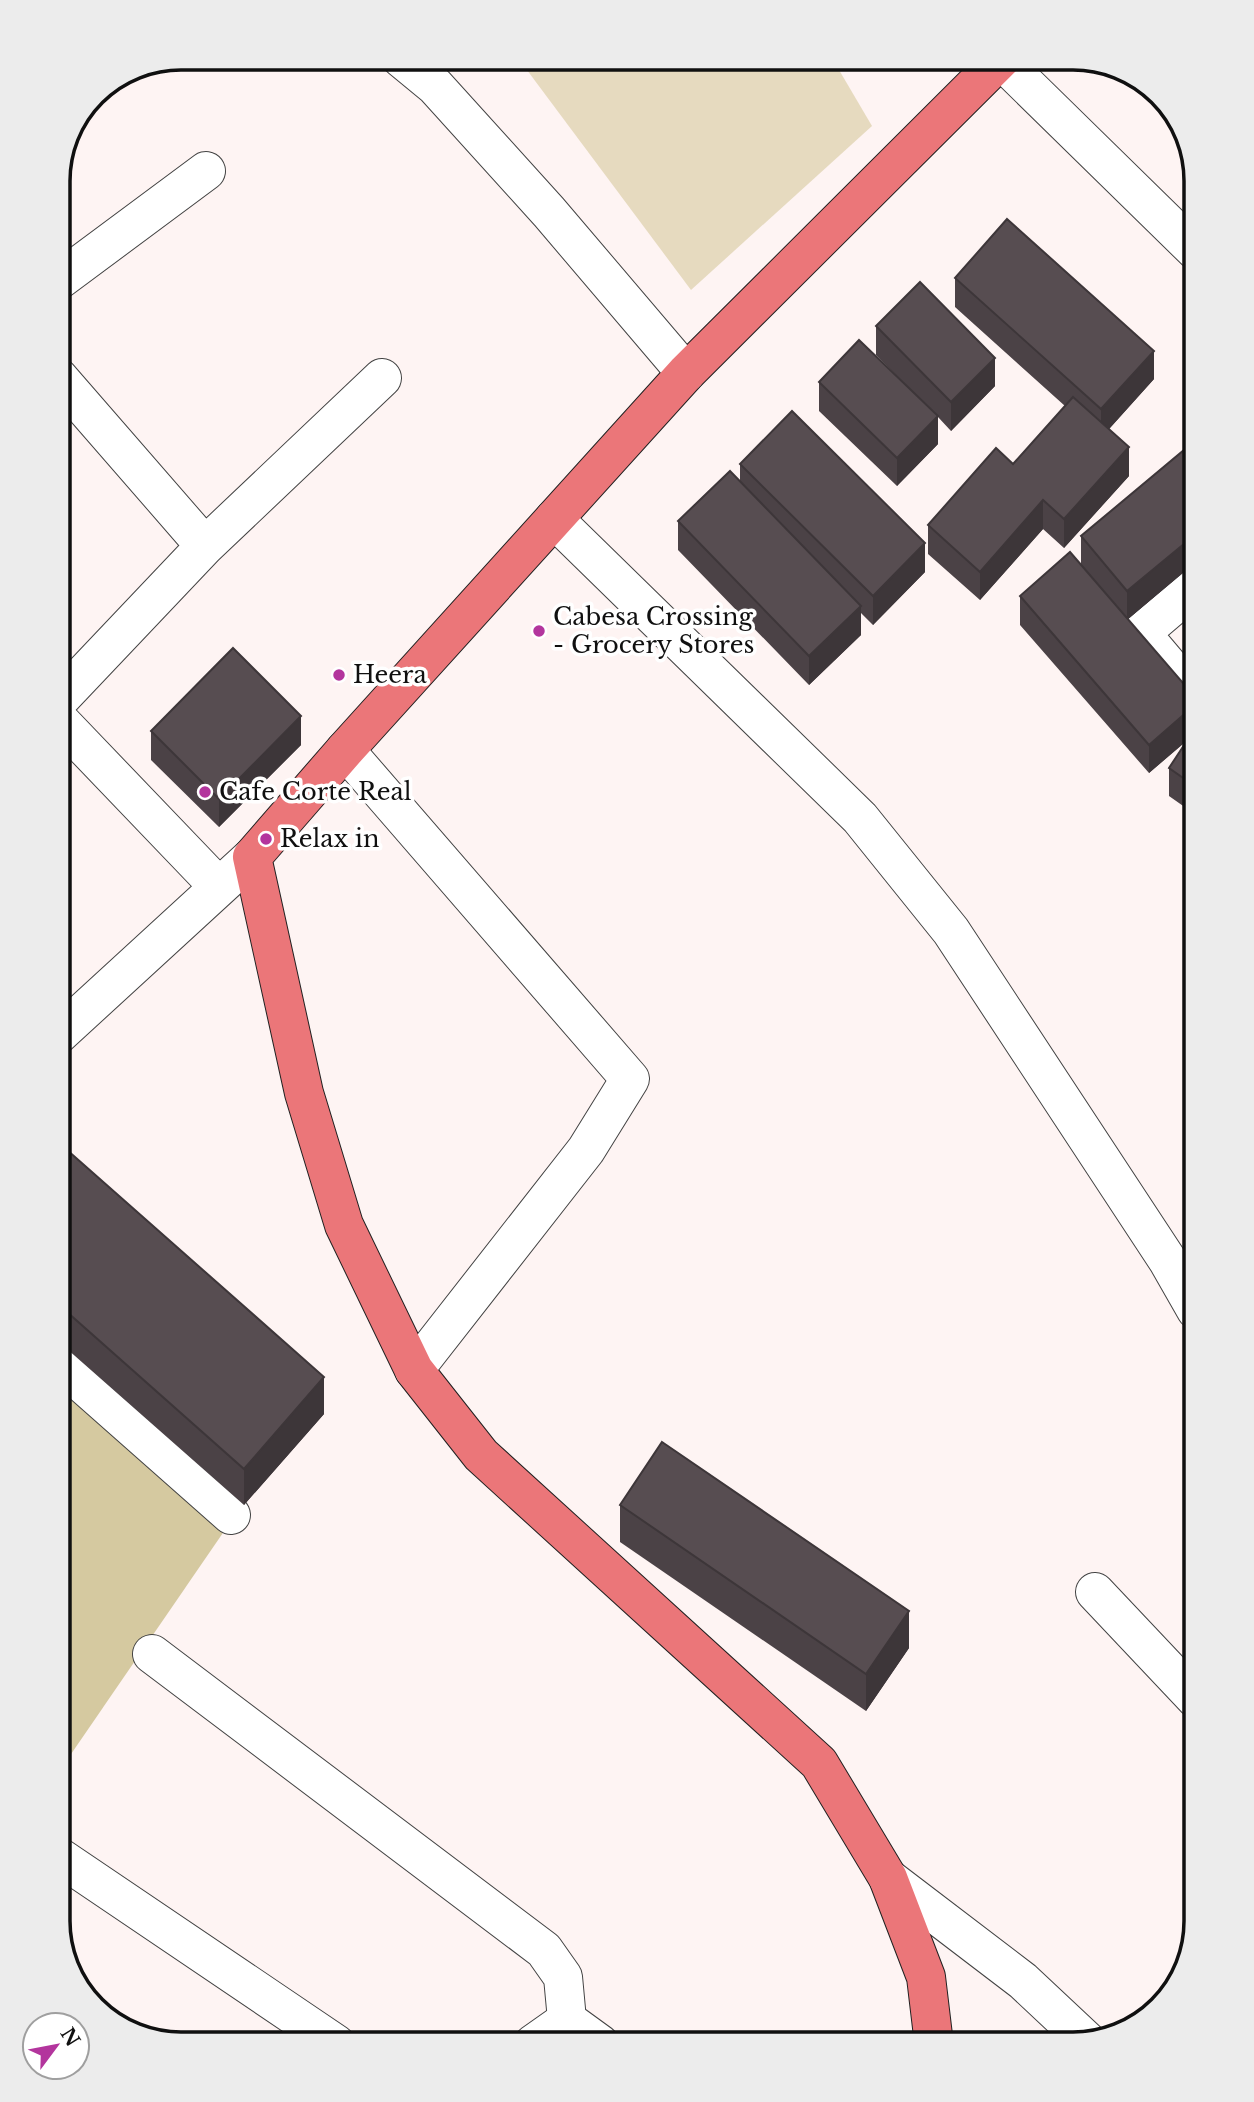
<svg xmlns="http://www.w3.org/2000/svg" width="1254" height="2102" font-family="'Libre Baskerville',serif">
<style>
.green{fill:#e6dabf}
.forest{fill:#d5c9a0}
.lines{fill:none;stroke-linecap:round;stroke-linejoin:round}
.minor-casing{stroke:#434343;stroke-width:40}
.major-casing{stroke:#212121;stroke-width:40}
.minor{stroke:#fff;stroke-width:38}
.major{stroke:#eb7679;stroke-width:38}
.wall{fill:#4b4246}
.shaded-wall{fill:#3d3639}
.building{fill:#574d51;stroke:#3d3639;stroke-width:2}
.poi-dot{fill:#b3359d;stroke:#fff;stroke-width:2.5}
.labels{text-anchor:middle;stroke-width:7;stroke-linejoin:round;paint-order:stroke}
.poi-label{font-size:24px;fill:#101010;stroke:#fff;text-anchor:start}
.rim{fill:none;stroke:#101010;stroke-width:3.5}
</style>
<rect width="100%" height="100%" fill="#fef4f3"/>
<path class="green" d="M518,58H832L872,126L691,290Z"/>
<path class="forest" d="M58,1375L227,1527L58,1773Z"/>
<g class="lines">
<g class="minor-casing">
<path id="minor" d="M401,58L435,86L549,212L686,373
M999,58L1196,251
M58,281L206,171
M58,377L205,546
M554,519L860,818L951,931L1168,1261L1196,1310
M1196,698L1141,633L1196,586
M58,701L205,546L382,378
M58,719L219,887
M345,750L630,1079L586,1150L414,1370
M58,1035L252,857
M58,1362L231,1515
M1095,1592L1196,1699
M152,1654L544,1950L563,1977L567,2020
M58,1856L336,2044
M888,1878L1023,1981L1087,2041
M533,2044L567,2020L600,2044"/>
</g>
<g class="major-casing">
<path id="major" d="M934,2044L926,1977L888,1878L819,1763L481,1455L414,1370L344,1225L304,1093L252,857L345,750L686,373L1002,58"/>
</g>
<use href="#minor" class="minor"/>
<use href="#major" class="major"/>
</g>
<path class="wall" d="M955,278L1154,379L1109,429L1129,476L1064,548L1043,529L980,600L928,554V525L1013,464L1065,406L955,307Z
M876,326L995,386L951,431L938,417V444L897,486L819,411V382L911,390L876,355Z
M1196,440V562L1128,619L1196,698V815L1169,796V768L1186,741L1149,773L1020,625V596L1081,565V536Z
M740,464L925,572L873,625L861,613V635L809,685L678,550V521L740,482Z
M151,731L301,745L219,827L151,760Z
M58,1142L324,1414L244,1505L58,1341Z
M620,1505L909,1648L866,1711L620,1542Z"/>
<path class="shaded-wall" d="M1154,351V379L1101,438V409Z
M995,358V386L951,431V402Z
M938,416V444L897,486V458Z
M1129,447V476L1064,548V519Z
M1043,500V529L980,600V572Z
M1196,534V562L1127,620V591Z
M925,543V572L873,625V596Z
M861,606V635L809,685V656Z
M1196,704V733L1149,773V745Z
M301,716V745L219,827V799Z
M324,1377V1414L244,1505V1469Z
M909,1611V1648L866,1711V1674Z"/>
<path class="building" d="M1007,219L1154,351L1101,409L955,278Z
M920,282L995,358L951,402L876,326Z
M859,340L938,416L897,458L819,382Z
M1073,397L1129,447L1064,519L1043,500L980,572L928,525L996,448L1013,464Z
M792,411L925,543L873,596L740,464Z
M1196,440V534L1127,591L1081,536Z
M730,471L861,606L809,656L678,521Z
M1070,552L1196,698V704L1149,745L1020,596Z
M233,648L301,716L219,799L151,731Z
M1196,727V787L1169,768Z
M58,1142L324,1377L244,1469L58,1304Z
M662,1442L909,1611L866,1674L620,1505Z"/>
<g class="poi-dot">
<circle cx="539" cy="631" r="7"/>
<circle cx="339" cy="675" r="7"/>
<circle cx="205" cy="792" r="7"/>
<circle cx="266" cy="839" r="7"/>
</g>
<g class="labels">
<g class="poi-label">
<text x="553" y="625">Cabesa Crossing<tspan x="553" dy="28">- Grocery Stores</tspan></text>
<text x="353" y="683">Heera</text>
<text x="219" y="800">Cafe Corte Real</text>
<text x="280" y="847">Relax in</text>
</g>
</g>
<path d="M0 0H1254V2102H0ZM181 70H1073A111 111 0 0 1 1184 181V1921A111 111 0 0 1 1073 2032H181A111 111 0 0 1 70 1921V181A111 111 0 0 1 181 70Z" fill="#ececec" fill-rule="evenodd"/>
<path class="rim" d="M181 70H1073A111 111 0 0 1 1184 181V1921A111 111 0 0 1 1073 2032H181A111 111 0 0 1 70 1921V181A111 111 0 0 1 181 70Z"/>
<g transform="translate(56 2046) rotate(58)"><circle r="33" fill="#ffffff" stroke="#9f9f9f" stroke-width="2"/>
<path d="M0-5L12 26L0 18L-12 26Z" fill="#b3359d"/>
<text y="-10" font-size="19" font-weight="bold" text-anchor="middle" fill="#101010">N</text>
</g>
</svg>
